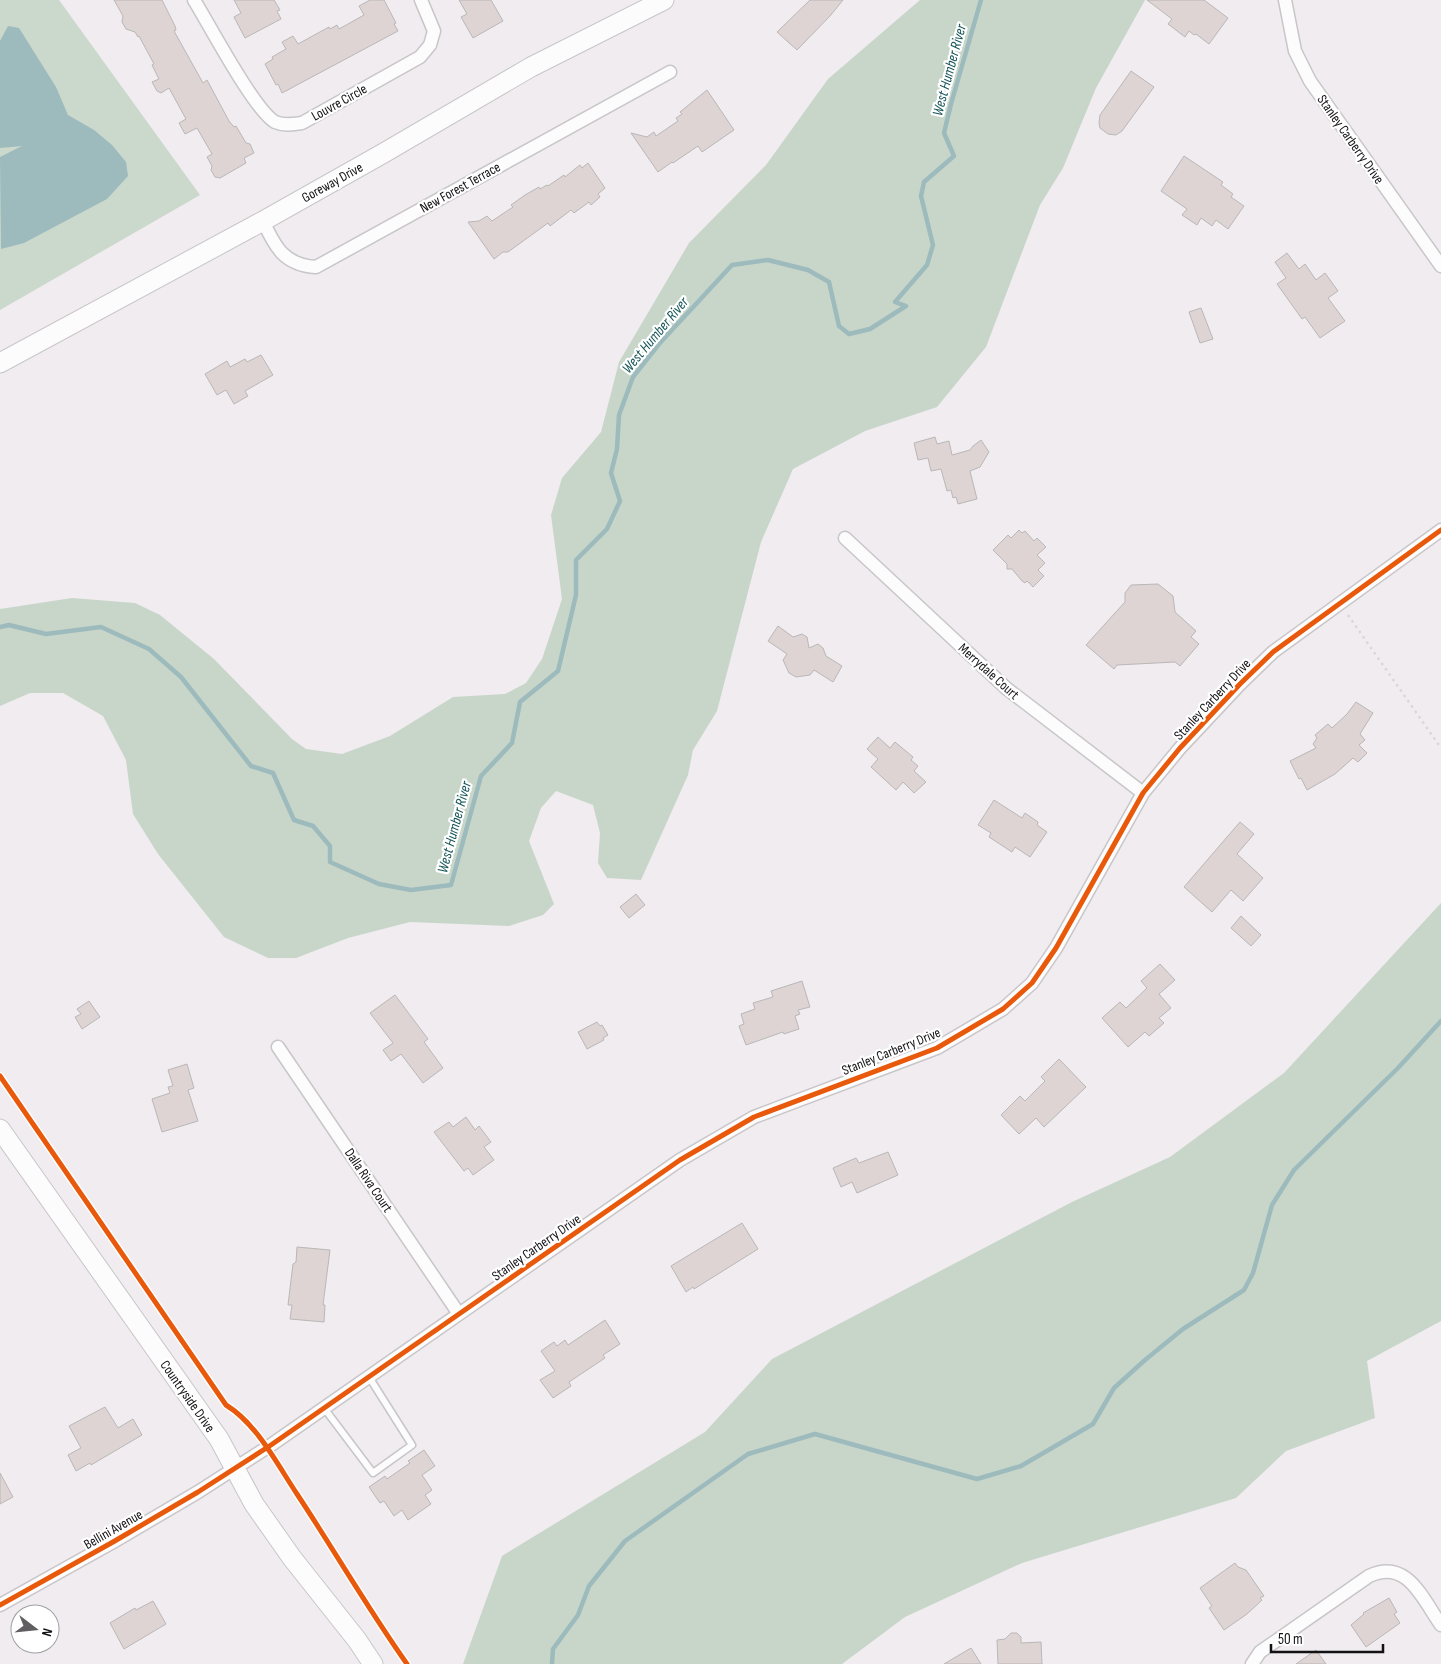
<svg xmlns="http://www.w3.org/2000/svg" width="1441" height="1664" font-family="'Sofia Sans Condensed',sans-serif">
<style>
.green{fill:#cbd8cc}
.forest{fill:#c8d6ca}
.water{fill:#9dbabd}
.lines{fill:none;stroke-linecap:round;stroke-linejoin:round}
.stream{stroke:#9dbabd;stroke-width:4.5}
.building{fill:#ddd4d3;stroke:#bab7b8}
.lane-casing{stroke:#c8c6c8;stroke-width:9}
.street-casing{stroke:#c8c6c8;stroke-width:15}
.secondary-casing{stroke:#c8c6c8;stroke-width:21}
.path{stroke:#d9d8d9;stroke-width:2.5;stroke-dasharray:2.5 4;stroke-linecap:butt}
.lane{stroke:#fdfcfd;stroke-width:6}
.street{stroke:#fdfcfd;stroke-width:12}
.secondary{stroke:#fdfcfd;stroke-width:19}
.cycleway-casing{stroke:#fff;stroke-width:8}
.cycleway{stroke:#e8590c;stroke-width:5}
.labels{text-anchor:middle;stroke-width:4.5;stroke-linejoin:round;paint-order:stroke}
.street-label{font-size:14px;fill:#131113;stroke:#fff}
.water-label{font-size:15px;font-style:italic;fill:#155457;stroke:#fff}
</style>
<rect width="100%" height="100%" fill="#f0ecf0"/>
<path class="green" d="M0,0H59L200,195L0,310Z"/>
<path class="forest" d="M920,0H1145L1096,88L1063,168L1040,205L986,347L937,407L865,431L793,469L761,542L717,711L693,750L688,775L641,880L607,878L598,863L600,833L593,805L556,791L541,808L529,841L554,904L543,915L509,926L410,922L348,938L296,958H268L224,937L158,854L133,814L126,760L103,716L63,693H30L0,706V609L72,598L135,603L160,615L214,659L292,739L306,749L342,754L390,736L453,697L505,694L526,683L542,659L562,599L551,515L562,478L601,432L619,362L689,243L766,165L828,79Z
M1441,903V1321L1367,1361L1375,1418L1286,1451L1236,1498L1022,1563L905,1617L842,1664H463L502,1556L705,1432L772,1359L1072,1202L1170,1157L1284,1073Z"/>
<path class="water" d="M8,26L19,28L56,87L68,115L94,130L112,145L126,162L128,176L107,199L24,243L1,249L0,157L22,146L0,148V41Z"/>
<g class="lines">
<path class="stream" d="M0,627L9,625L46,634L101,627L149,649L181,677L251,766L273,773L294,820L313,826L330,846V862L379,884L411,890L451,885L481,776L512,743L520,702L558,671L576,595V560L607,529L620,501L611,473L617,449L619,415L633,377L659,344L732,265L768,260L808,270L829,282L839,326L849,334L870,329L906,306L895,302L927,265L933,245L921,196L924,182L954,156L944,133L951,104L981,0
M552,1664L553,1649L578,1615L589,1586L625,1541L748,1454L815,1434L977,1479L1021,1466L1093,1424L1114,1388L1145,1360L1183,1329L1244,1290L1253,1273L1272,1205L1294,1170L1398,1068L1441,1021"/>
</g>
<path class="building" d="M114,0H162L175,26L176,30L174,31L203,83L207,80L229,121L234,127L236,126L246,143L250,144L254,153L244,158L246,163L220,178L215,177L211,170L212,166L207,157L212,154L197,128L185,134L179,123L186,119L169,88L161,93L157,91L152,82L159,79L152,65L154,64L139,36L138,37L135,32L126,29L122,22L123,16Z
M234,0H274L280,10L277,11L281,19L245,38L234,17L241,13Z
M370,0H384L396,23L394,24L398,31L282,93L278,84L276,85L265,64L273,59L272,57L286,49L282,42L293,36L298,44L329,27L330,29L337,25L339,29L364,15L359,6Z
M459,0H491L503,21L473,38L461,17L467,14Z
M810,0H843L830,16L797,50L777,32Z
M1147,0H1204L1228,18L1209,44L1196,34L1194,35L1189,31L1185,37L1168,24L1172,19Z
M1131,71L1154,87L1122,131L1116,135L1108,134L1100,128L1099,123L1100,115Z
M707,90L734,130L702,152L698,146L673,163L672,162L658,172L631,133L647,137L654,132L656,136L678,121L676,118L682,114L680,112Z
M1184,156L1223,182L1221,185L1233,194L1231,197L1244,206L1228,229L1216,220L1212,226L1201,218L1197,225L1182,215L1187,209L1161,191Z
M588,163L605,188L598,194L600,197L591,205L589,202L574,213L571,210L550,226L548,223L508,252H503L494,259L468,222L479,221L487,216L492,221L513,207L511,205L525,195L539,187L540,189L547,185L548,186L564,175L565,177L580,165L582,168Z
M1287,253L1299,269L1305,264L1316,280L1325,273L1338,291L1328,298L1345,321L1320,338L1305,317L1302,319L1277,284L1286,278L1275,262Z
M1201,308L1213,339L1200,343L1189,312Z
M261,355L273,375L245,391L248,396L234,404L226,390L217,395L205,374L227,361L230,367L245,359L247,362Z
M935,437L937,444L949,441L952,455L970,450L973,446L981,440L989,452L980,467L970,471L977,499L958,504L956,497L953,498L951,490L947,491L941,469L931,471L928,458L918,460L914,443Z
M1019,530L1022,533L1025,531L1034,541L1037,538L1046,547L1037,555L1045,563L1038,570L1044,576L1033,587L1027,581L1025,583L1022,581L1012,569H1007V564L993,550L1008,535L1011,538Z
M1158,584L1173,596L1175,612L1196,631L1191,637L1199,644L1180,666L1175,662L1117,665L1114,669L1086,645L1125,602V593L1131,585Z
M778,626L793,637L802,634L807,637L809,648L818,644L823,648L826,656L842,666L833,682L814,670L810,675L796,677L789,673L783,660L787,654L768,641Z
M1356,702L1373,713L1360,734L1365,740L1359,745L1367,753L1358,762L1353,758L1335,774L1307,790L1301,778L1299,779L1290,761L1316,748L1313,744L1317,738L1315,735L1328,724L1332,728L1347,714Z
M878,737L890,748L895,742L913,757L911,760L918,766L914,771L926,782L914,793L903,782L896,790L871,767L878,759L867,749Z
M994,800L1022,818L1025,813L1038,822L1037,825L1047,832L1030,857L1015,847L1012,852L989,837L991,833L978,825Z
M1240,822L1254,834L1237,854L1263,878L1243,901L1231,890L1212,912L1184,887Z
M636,894L645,905L629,918L620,907Z
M1241,916L1261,935L1251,946L1231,928Z
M1160,964L1175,980L1159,994L1171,1008L1159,1018L1164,1023L1149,1036L1145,1032L1128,1047L1102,1018L1120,1002L1126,1008L1147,988L1141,981Z
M802,981L810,1007L798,1010L800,1014L795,1016L799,1029L784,1034L783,1032L746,1045L739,1026L744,1024L741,1014L755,1009L753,1003L773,997L771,991Z
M395,995L428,1039L424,1042L443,1068L423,1083L401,1054L391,1061L383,1050L393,1043L370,1013Z
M89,1001L100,1017L82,1029L75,1017L81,1014L77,1009Z
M597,1022L600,1026L602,1025L608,1035L603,1038L604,1040L587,1049L578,1032Z
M1059,1059L1086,1087L1044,1127L1036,1118L1019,1134L1001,1115L1020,1096L1025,1101L1045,1081L1041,1077Z
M187,1064L194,1088L188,1090L198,1121L162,1132L152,1099L170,1093L168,1087L173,1086L168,1070Z
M466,1117L475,1130L479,1126L491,1142L484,1147L494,1160L473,1175L468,1168L464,1171L434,1132L449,1122L453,1127Z
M888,1152L898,1175L857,1193L852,1182L841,1187L833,1168L856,1158L859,1163Z
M742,1223L758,1249L694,1289L693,1287L686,1292L671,1266Z
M297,1247L330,1250L323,1305H325L324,1322L290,1319L292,1305H288L293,1264L296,1262Z
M605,1320L620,1344L603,1355L605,1358L569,1382L571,1386L553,1398L540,1380L555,1371L541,1351L554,1342L557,1346L565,1340L568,1345Z
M105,1407L118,1428L133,1419L142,1435L91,1465L90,1463L76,1471L68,1455L81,1448L69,1426Z
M424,1450L435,1466L422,1475L432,1490L425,1495L431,1504L408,1520L402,1510L394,1516L384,1501L380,1503L369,1487L385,1476L387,1479L410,1463L408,1461Z
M0,1473L13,1497L0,1504Z
M1235,1563L1238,1567L1246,1570L1264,1596L1260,1598L1262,1600L1247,1614L1224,1630L1209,1608L1212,1606L1200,1588Z
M1389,1598L1397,1612L1394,1614L1400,1623L1366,1647L1351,1625L1364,1614L1363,1613Z
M153,1601L166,1624L124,1649L110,1623L135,1608L136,1610Z
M1011,1633H1017L1021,1637V1643L1041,1642L1042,1664H998L997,1640L1005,1639Z
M971,1648L981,1664H944Z
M1316,1650L1326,1664H1296Z"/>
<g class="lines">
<g class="lane-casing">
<path id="lane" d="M324,1408L373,1473L412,1445L369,1377"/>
</g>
<g class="street-casing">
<path id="street" d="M194,0C209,24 254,110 275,122C284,126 293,124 302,123L420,57L430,45L434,31L421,0
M1285,0L1295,51L1310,81L1441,266
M263,221C275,247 284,265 316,267L670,72
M845,538L1006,688L1143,793
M278,1047L459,1314
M0,1605L113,1542L198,1492L271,1445L680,1160L754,1117L937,1048L1003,1009L1032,983L1056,948L1143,793L1180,748L1240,684L1273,652L1441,530
M1252,1664L1260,1652L1369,1576C1407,1558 1422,1598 1441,1625"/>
</g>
<g class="secondary-casing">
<path id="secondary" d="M0,363L263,221L382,154L531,67L664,0
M0,1129L219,1439L254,1504L292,1558L357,1640L373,1664"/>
</g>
<path class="path" d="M1348,615L1441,748"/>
<use href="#lane" class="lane"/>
<use href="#street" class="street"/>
<use href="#secondary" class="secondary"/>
<g class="cycleway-casing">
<path id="cycleway" d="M0,1076L226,1405C257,1424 277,1464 297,1494C334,1550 368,1609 407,1664
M0,1605L113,1542L198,1492L271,1445L680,1160L754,1117L937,1048L1003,1009L1032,983L1056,948L1143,793L1180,748L1240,684L1273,652L1441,530"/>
</g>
<use href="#cycleway" class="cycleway"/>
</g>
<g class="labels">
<g class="street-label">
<text transform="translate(339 102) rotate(-29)" y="5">Louvre Circle</text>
<text transform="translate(1351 139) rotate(55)" y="5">Stanley Carberry Drive</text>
<text transform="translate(332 182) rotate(-29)" y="5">Goreway Drive</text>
<text transform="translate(460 187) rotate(-29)" y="5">New Forest Terrace</text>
<text transform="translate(989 671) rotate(42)" y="5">Merrydale Court</text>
<text transform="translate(1212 699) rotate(-47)" y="5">Stanley Carberry Drive</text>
<text transform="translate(891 1051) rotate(-22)" y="5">Stanley Carberry Drive</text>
<text transform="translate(369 1180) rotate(56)" y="5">Dalla Riva Court</text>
<text transform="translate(536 1247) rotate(-35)" y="5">Stanley Carberry Drive</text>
<text transform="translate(188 1396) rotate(55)" y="5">Countryside Drive</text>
<text transform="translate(113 1529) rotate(-30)" y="5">Bellini Avenue</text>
</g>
<g class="water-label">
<text transform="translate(949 70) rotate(-75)" y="5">West Humber River</text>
<text transform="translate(655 335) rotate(-50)" y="5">West Humber River</text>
<text transform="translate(454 827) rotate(-75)" y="5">West Humber River</text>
</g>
</g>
<g transform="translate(35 1629) rotate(106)"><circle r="24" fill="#ffffff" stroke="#a1a0a1"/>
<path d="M0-4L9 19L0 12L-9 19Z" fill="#605e60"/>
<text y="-8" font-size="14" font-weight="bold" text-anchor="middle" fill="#131113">N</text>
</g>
<path d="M1271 1644v8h112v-8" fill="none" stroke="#131113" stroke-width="2.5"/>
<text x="1278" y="1644" font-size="15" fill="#131113" stroke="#ffffff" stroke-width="4" paint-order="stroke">50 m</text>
</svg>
